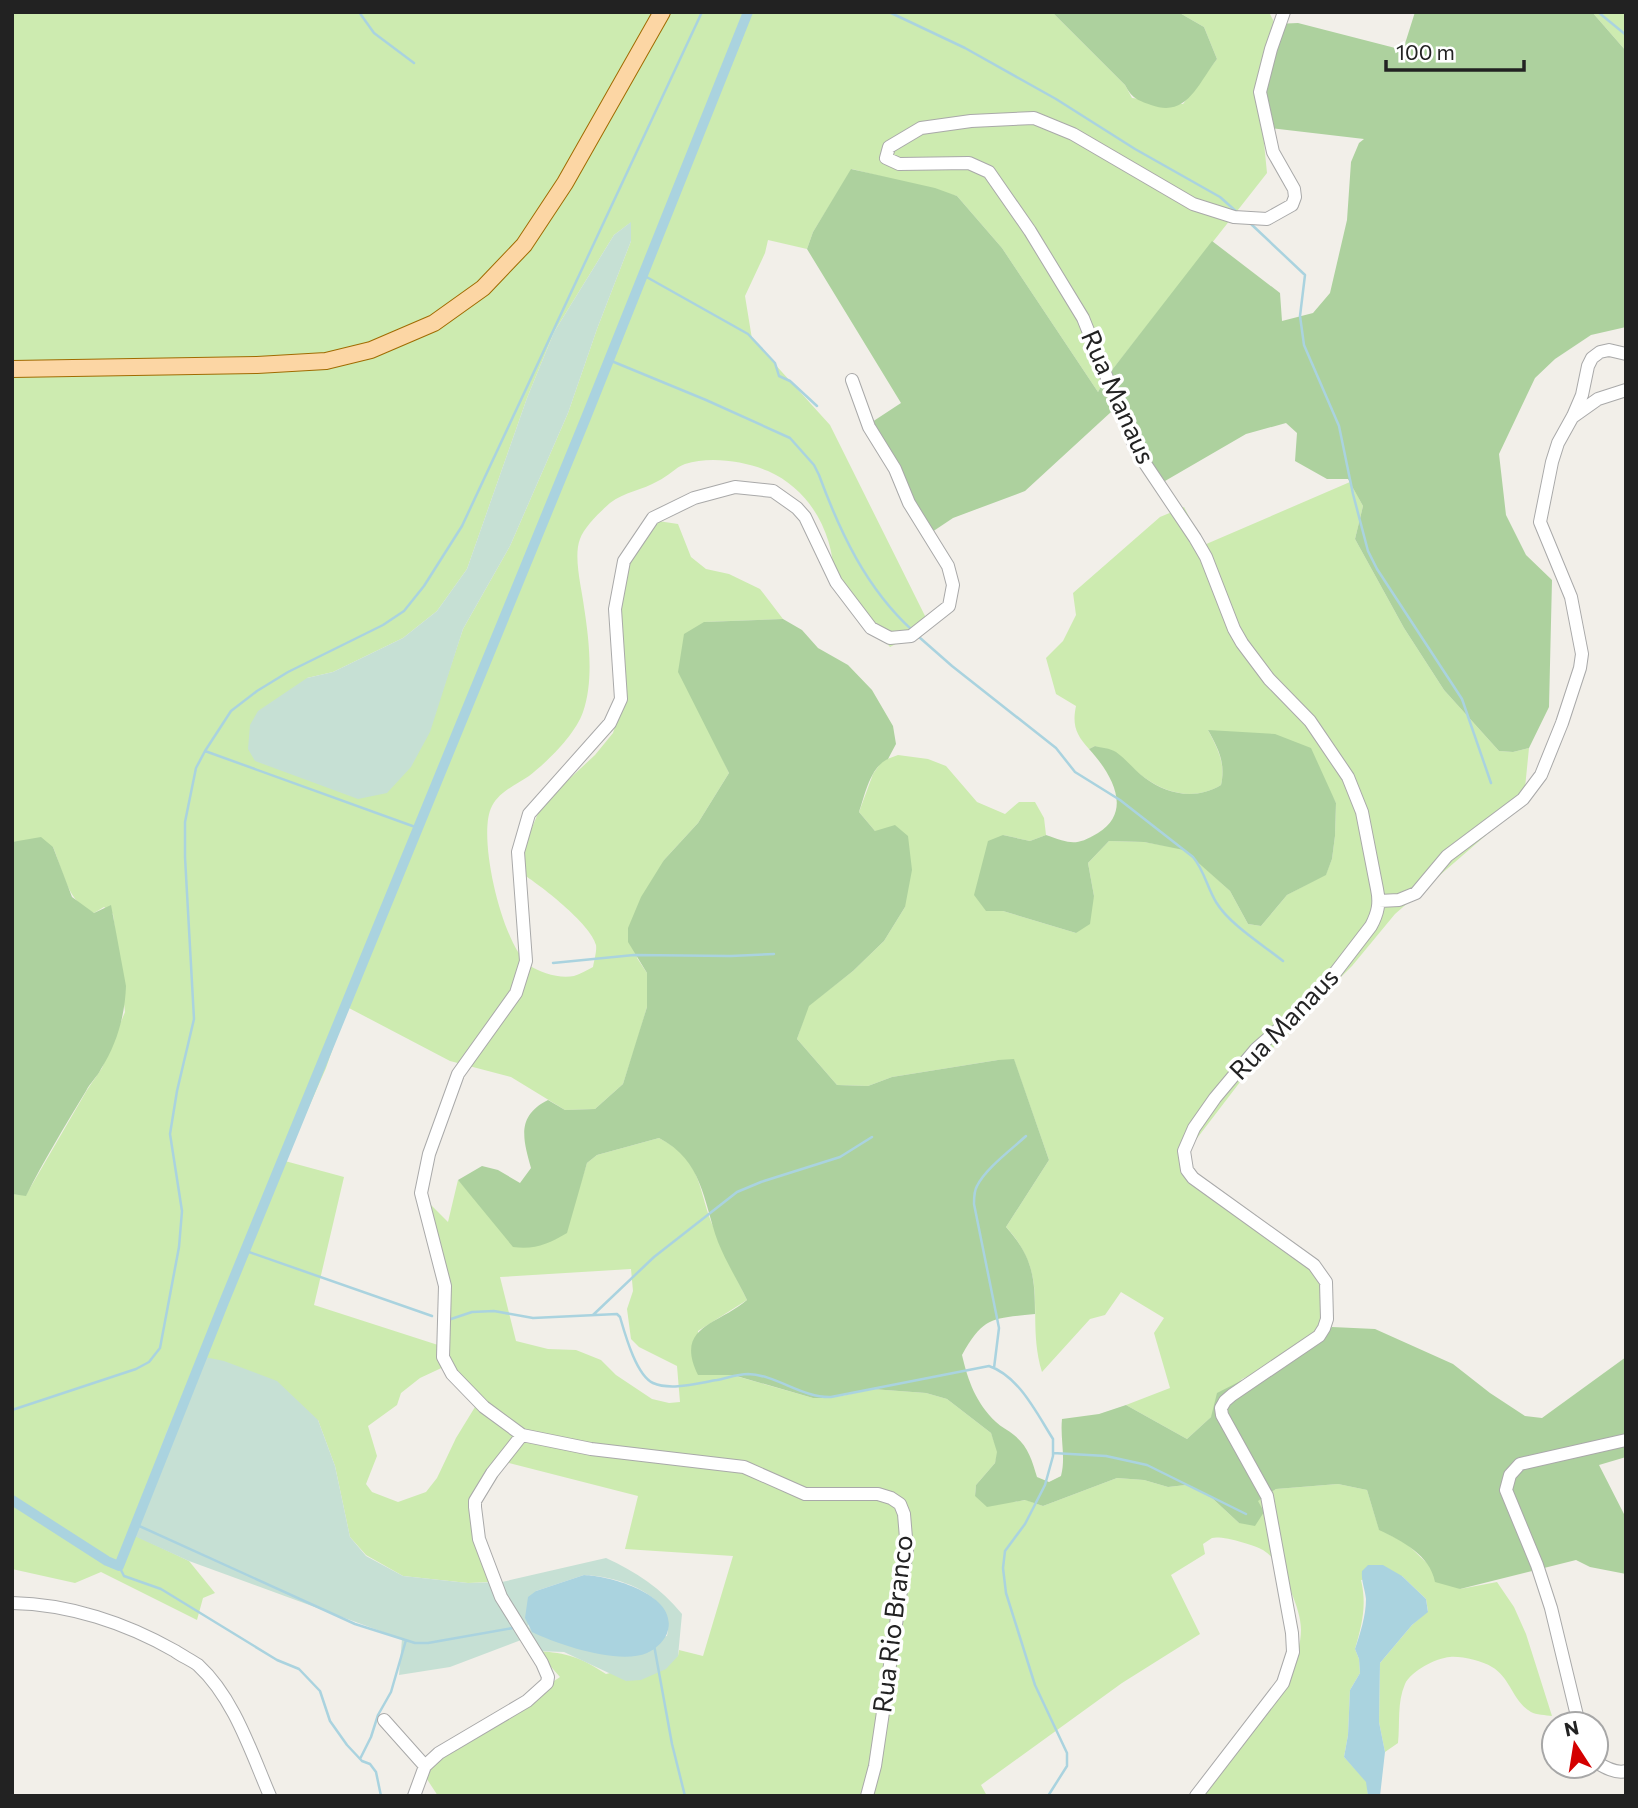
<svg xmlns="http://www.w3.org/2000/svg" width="1638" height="1808" font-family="Commissioner,sans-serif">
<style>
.grass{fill:#cdebb0;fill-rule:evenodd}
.forest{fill:#add19e}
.wetland{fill:#c6e0d4;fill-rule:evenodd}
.water{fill:#aad3df}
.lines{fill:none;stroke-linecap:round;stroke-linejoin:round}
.stream{stroke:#aad3df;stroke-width:2.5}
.canal{stroke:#aad3df;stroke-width:10}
.minor-casing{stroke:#a9a9a9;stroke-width:14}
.major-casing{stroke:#a06b00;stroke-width:18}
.minor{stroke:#fff;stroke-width:12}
.major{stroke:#fcd6a4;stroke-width:16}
.labels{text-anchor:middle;stroke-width:7;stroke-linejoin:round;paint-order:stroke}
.street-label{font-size:26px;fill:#222;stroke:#fff}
</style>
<rect width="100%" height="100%" fill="#f2efe9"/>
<path class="grass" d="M12,12H1052L1125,85L1132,98L1183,104L1217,59L1204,27L1178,12H1269L1275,24L1259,93L1267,173L1105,379L1098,392L1002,248L957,196L852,169L813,232L807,249L768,240L765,253L745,296L752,339L830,425L930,626L890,647L834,582C835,535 811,490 768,471C744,461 710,456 685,464C676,467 667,477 658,481C643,490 624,492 610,503C601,511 584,527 580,539C573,557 582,589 584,607C589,639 594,681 583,712C575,735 547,762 529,776C516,785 500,791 492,806C476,835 503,946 529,965C540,973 560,979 574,976C580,974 587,970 593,967C594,961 597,951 596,945C591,924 539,884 521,873L523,849L539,811L551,796L595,755L613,733L623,701L620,604L630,562L658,521L678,524L691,557L706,569L729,574L760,589L783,619L704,622L707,726L729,773L698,823L664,860L637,958L647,973V1007L637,1041L623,1084L595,1109L565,1110L511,1077L450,1061L347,1007L326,1068L285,1161L344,1177L314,1305L438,1345L449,1287L424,1198L448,1222L458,1180L467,1190L574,1204L587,1163L597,1155L659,1138C703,1161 697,1187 713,1226C723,1251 735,1276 747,1300L698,1331V1375H732L813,1398L842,1396L872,1389L926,1393L947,1399L991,1433L998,1452L995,1463L976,1485L975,1496L1013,1502L1026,1500L1043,1506L1117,1478L1144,1480L1168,1487L1186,1485L1211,1497L1239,1523L1257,1501L1276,1489L1338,1484L1367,1490L1379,1529L1407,1544L1433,1569L1460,1589L1497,1582L1514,1607L1526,1634L1552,1716C1546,1715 1536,1715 1531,1712C1513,1702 1510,1677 1492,1667C1482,1661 1462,1656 1450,1657C1436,1658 1411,1671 1405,1684C1397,1702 1400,1723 1398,1743L1385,1752L1379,1722L1380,1663L1412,1625L1428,1611L1426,1599L1402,1576L1361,1580C1367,1605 1362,1625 1355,1649L1359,1659L1360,1673L1350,1690L1348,1735L1344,1757L1367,1782L1368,1796H1200C1234,1753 1300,1687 1301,1630C1301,1618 1296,1604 1292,1594C1286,1576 1279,1561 1263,1550C1255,1545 1221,1535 1212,1538C1209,1540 1206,1542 1203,1544L1205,1554L1171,1575L1200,1634L1122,1683L981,1785L987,1796H438L421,1770L560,1677L537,1651C568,1653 580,1657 606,1674L678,1656L679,1650L703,1656L733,1556L625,1549L638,1496L501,1461L473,1503L491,1582L468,1583L403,1576L366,1555L350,1537L335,1466L318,1420L130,1533L189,1561L215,1593L203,1598L197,1620L101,1572L75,1583L12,1569V1194L26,1195L87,1090L102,1068L125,1012L113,914L104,907L94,913C68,904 63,871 53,847L27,841L12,842ZM630,223L631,241L597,329L568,413L510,546L463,629L440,698L307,678L333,672L403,638L437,611L467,569L527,398L554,332L614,235ZM631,1269L633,1291L627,1309L631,1339L639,1347L677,1366L680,1402L669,1403L652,1399L616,1375L601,1360L576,1350L548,1349L516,1341L500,1277ZM450,1364L475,1407L456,1438L437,1478L426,1492L398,1502L372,1492L366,1484L377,1456L368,1426L397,1405L401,1393L420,1378Z
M1592,12H1626V51Z
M1350,482L1363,506L1355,539L1404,628L1444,690L1499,751L1513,752L1529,748L1525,788L1507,817L1395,914L1352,966L1313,1005L1293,1030L1250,1069L1188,1150L1187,1179L1324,1273L1329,1289L1332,1327L1288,1357L1242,1379L1211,1417L1187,1439L1126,1405L1170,1388L1154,1333L1164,1318L1121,1292L1105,1315L1090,1319L1042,1372C1025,1315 1052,1277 1006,1227L1049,1160L1014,1060H998L892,1077L868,1086L837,1085L797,1039L808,1006L853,971L884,941L905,907L875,831L859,812L873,774L882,761L898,755L928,759L946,766L977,802L1005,814L1019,802H1035L1044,818L1046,835L1030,841L1003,835L986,911H1003L1076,933L1094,896L1088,863L1109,841L1144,842L1184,849L1230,891L1248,924L1261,926L1287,895L1326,874L1332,859L1335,836L1336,803L1324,781L1208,730C1218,749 1226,764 1221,785C1196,800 1169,795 1145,778C1139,774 1134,768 1128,765C1117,758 1106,752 1095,746L1089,749C1076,735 1072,725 1076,706L1056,694L1046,658L1063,641L1076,615L1073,593L1160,517L1184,507L1204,545Z"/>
<path class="forest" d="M1052,12H1178L1204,27L1217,59C1197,85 1187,118 1151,105C1137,100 1132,98 1125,85Z
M1415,12H1592L1626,51V327L1591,335L1555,359L1535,378L1499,454L1506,515L1526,555L1552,580L1549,707L1529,748L1513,752L1499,751L1444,690L1404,628L1355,539L1363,506L1348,479H1327L1295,461L1297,433L1286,423L1246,434L1165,481L1111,412L1025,491L953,518L923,538L869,424L901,403L807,249L813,232L851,169L935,188L957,196L1002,248L1098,392L1105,379L1212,241L1280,293L1282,321L1313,313L1330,293L1347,220L1351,162L1359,143L1364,139L1262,127L1259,93L1275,24L1298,23L1403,50Z
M783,619L802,630L818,648L848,665L872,690L893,726L896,744L888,759C870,767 865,795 859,812L875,831L895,825L908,836L912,870L905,907L884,941L853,971L809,1006L797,1039L837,1085L868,1086L892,1077L998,1060L1014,1059L1049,1160L1006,1227C1032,1256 1035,1276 1035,1314C992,1319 984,1316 962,1355C968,1381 976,1403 996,1422C1001,1427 1008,1430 1014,1435C1028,1446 1032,1460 1037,1477L1049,1482L1061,1476C1066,1457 1060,1439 1062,1419L1099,1414L1126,1405L1187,1439L1211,1417L1217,1393L1288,1357L1332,1327L1375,1329L1453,1364L1490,1393L1525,1416L1542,1418L1626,1357V1457L1599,1465L1626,1518V1574L1590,1567L1576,1560L1460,1589L1435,1582C1430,1555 1402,1541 1379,1530L1367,1490L1338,1484L1276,1489L1258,1501L1264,1512L1255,1526L1239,1523L1211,1497L1186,1485L1168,1487L1144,1480L1117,1478L1043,1506L1025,1500L987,1507L975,1496L976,1485L995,1463L997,1452L991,1433L947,1399L926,1393L872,1389L829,1398H813L733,1375H698C674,1326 718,1325 747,1300C738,1281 726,1262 718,1242C703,1200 703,1161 659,1138L597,1155L587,1163L567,1233C548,1244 535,1250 513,1247L458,1180L482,1166L498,1170L520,1183L531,1168C523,1139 516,1116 548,1100L565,1110L595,1109L623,1084L647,1007V973L628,942V928L641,897L664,860L698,823L729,773L678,672L684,634L704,622Z
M1208,730L1275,734L1311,748L1336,803L1335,836L1332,859L1326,875L1287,895L1261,926L1248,924L1230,891L1184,850L1144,842L1109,841L1088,863L1094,896L1090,924L1076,933L1003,911H986L974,895L988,841L1003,835L1030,841L1046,835C1070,843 1075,847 1098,833C1134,811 1111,773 1089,749L1095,746C1101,748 1110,748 1116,752C1126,759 1134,770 1145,778C1168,795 1196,800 1221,785C1226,763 1218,748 1208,730Z
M41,837L53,847L72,897L94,913L111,905L126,986C125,1015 117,1044 101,1069C97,1077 90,1083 86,1091C65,1126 44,1160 26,1196L12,1194V842Z"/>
<path class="wetland" d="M631,222V241L597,329L568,413L510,546L463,629L430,732L411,767L387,793L358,799L255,761L248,749L250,725L258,711L307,678L333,672L403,638L437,611L467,569L527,398L554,332L614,235Z
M200,1356L224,1361L277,1381L318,1420L335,1466L350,1537L366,1556L403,1576L468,1583L502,1582L606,1558C636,1572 661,1588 682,1614L678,1656L666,1669L641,1680L626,1681L564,1652L537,1651L521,1640L450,1667L399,1675L402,1639L189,1561L130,1534L166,1433ZM584,1575C616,1576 677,1594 667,1636L585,1650L533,1632L528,1626L536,1591Z"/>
<path class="water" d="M1368,1565H1383L1402,1576L1426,1599L1428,1612L1412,1625L1380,1663L1379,1722L1385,1752L1380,1796H1368L1366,1782L1344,1757L1348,1735L1350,1690L1360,1673L1359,1659L1355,1649C1360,1634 1366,1616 1366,1599C1365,1589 1361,1581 1362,1571Z
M584,1575C610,1576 677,1594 668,1630C666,1640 656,1649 647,1653C619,1665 559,1645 532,1632L525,1618L528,1597L536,1591Z"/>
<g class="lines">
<path class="stream" d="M359,12L374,33L414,63
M889,12L965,48L1056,99L1135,149L1220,197L1238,213
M1598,12L1626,35
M1251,224L1305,275L1300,316L1304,345L1339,426L1353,494L1368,551L1377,569L1462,699L1491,783
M643,275L748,334L775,363L779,376L790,381L817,406
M609,360L706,400L790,438L814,465L819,475C840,532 866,588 912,630
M919,637L952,666L1056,748L1075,772L1120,800L1193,857C1204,870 1207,887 1216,902C1229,924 1263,945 1283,961
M205,751L418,828
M553,963L634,955L731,956L774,954
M246,1251L432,1316
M593,1315L654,1257L737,1192L761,1182L840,1157L872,1137
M448,1320L472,1312L494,1311L533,1318L617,1314L620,1317C625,1334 636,1375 653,1383C671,1391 698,1383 717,1380C727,1378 738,1374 748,1374C777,1375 802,1398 831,1397L989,1366C1019,1376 1037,1414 1053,1439V1456L1045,1485L1025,1524L1005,1551L1003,1568L1006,1593L1035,1685L1067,1753V1766L1048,1796
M994,1368L999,1328L974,1204C974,1198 974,1191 977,1186C985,1169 1012,1149 1026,1136
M12,1410L136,1369L149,1362L160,1348L179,1247L182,1211L170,1134L177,1091L194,1019L185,857V822L196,768L205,751L231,711L257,691L288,672L383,625L404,611L424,586L462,526L702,12
M1053,1453L1106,1456L1147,1465L1246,1514
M135,1524L355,1624L415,1643H428L513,1628
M119,1566L124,1576L161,1589L277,1660L299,1669L320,1691L330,1721L347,1745L362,1761L370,1764L376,1772L381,1796
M654,1645L672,1744L685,1796
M360,1759L371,1737L378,1715L391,1692L406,1640"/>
<path class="canal" d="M12,1500L107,1561L119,1566L224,1302L585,420L748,12"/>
<g class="minor-casing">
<path id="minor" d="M852,380L869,427L895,469L909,503L948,566L953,585L949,606L911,636L890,638L871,628L836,582L805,517L797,508L773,491L735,487L694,498L653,518L624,561L615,609L621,699L610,723L529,814L518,852L526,961L516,993L458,1074L429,1154L421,1193L445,1286L443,1357L452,1374L484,1407L522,1435L591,1449L744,1467L805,1494H878L891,1498L900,1504L904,1514L907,1550L875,1766L867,1796
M1574,416L1598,399L1626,390
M1379,901L1399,900L1416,893L1447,856L1523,799L1541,775L1562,723L1580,668L1582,654L1571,597L1540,522L1552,462L1558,443L1573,416L1582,395L1588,366L1592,358L1600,352L1609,350L1626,354
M12,1603C69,1604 126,1623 175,1651C182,1656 191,1660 198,1665C234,1698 251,1752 270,1796
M384,1720L425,1766
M1579,1724L1551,1608L1537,1565L1506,1490L1510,1475L1520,1464L1626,1440
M1596,1762C1604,1767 1616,1774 1626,1771
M414,1796L425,1766L439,1753L527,1701L547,1683L548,1677L542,1663L501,1597L479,1539L475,1507V1501L492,1473L522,1435
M1196,1796L1283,1683L1293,1652L1292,1633L1267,1496L1222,1415L1221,1408L1225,1401L1232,1395L1319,1336L1324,1328L1327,1319L1326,1282L1314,1265L1193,1178L1187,1170L1184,1151L1194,1128L1215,1098L1256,1049L1318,995L1371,926C1378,913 1380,903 1377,889L1362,812L1348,777L1310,721L1269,679L1242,643L1234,629L1206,557L1195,538L1136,450L1083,318L1030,231L989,172L969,163L899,164L886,158L889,147L921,128L971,121L1034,118L1073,134L1193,204L1234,217L1267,219L1292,205L1295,197L1294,189L1273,152L1260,92L1271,49L1284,12"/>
</g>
<g class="major-casing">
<path id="major" d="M12,369L257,365L326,361L371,350L434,323L483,288L524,245L565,183L662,12"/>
</g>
<use href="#minor" class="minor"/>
<use href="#major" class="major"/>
</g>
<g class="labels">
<g class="street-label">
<text transform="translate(1118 397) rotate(66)" y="9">Rua Manaus</text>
<text transform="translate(1284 1024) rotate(-46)" y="9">Rua Manaus</text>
<text transform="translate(893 1624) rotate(-83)" y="9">Rua Rio Branco</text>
</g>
</g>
<rect width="1638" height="1808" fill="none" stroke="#222222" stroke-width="28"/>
<g transform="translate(1575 1745) rotate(348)"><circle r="33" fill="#ffffff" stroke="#a7a7a7" stroke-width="2"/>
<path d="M0-5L12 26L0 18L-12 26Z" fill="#d40000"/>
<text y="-10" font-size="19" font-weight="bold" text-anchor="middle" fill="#222222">N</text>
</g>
<path d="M1386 60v10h138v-10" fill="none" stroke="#222222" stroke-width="3.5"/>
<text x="1396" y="60" font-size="21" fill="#222222" stroke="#ffffff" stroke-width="5" paint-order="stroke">100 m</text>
</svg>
